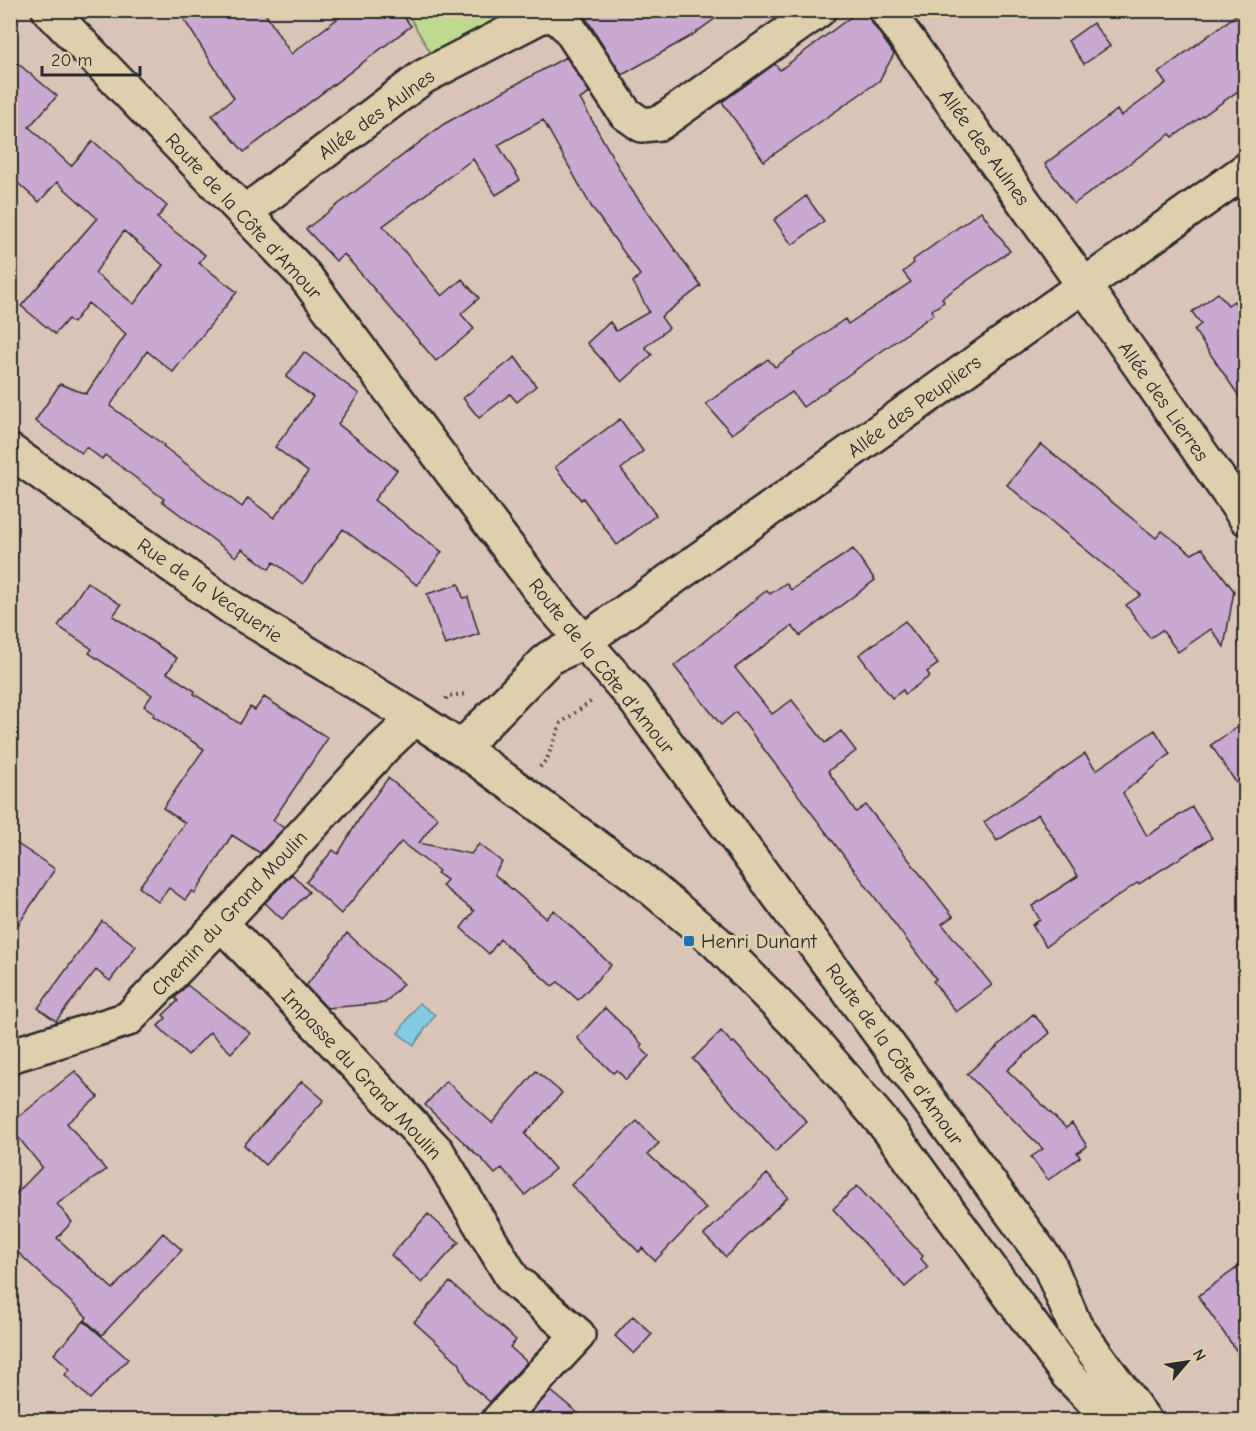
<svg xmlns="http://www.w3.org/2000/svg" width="1256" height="1431" font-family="'Comic Neue',sans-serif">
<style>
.green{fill:#c0d990;stroke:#76825e;stroke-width:1.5}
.water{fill:#84cce5;stroke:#608c9b;stroke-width:1.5}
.building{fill:#cba8d2;stroke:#2b2b2b;stroke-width:1.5;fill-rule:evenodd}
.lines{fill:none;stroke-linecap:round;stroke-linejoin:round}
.street-casing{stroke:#2b2b2b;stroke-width:38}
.secondary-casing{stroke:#2b2b2b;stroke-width:38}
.path{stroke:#2b2b2b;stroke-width:4;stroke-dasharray:1.5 4.5;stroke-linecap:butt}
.street{stroke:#e0cfac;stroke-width:33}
.secondary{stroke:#e0cfac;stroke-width:33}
.poi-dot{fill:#1f6fb2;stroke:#e0cfac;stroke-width:2}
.labels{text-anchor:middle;stroke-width:6;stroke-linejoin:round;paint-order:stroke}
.street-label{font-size:20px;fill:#2b2b2b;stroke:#e0cfac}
.poi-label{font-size:20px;fill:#2b2b2b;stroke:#e0cfac;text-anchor:start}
</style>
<rect width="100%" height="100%" fill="#dac3b7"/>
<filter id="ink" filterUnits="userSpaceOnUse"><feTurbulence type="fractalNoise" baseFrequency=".0167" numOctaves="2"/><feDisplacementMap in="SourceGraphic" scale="12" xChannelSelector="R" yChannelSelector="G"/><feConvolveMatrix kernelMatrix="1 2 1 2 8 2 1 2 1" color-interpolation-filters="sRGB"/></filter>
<g filter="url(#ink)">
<path class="green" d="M406,11H511L433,57Z"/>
<path class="water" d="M419,1003L435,1015L414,1045L398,1033Z"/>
<path class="building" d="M178,10H263L291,54L349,10H399L411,26L244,152L212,115L234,98Z
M581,10H727L691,36L622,75Z
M860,10H863L894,54L879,81L764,161L722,102L775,64L780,70Z
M1243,10H1245V86L1173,137L1170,134L1074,204L1045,164L1117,110L1121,116L1166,83L1158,73Z
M1093,23L1110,46L1084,64L1068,41Z
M10,57L57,96L29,127L71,166L93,141L167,206L157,218L205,255L199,263L237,292L173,372L147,351L110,406L164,445L163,446L242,507L248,498L274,518L308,472L275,447L313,397L286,377L304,352L359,394L338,424L397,470L374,500L442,552L417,585L343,529L303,584L274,562L269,569L242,549L236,557L162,501L164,499L105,455L102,459L86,447L82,453L35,421L60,384L86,394L126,334L88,303L73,323L68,319L55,334L21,306L97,218L57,182L39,202L10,176ZM124,231L163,265L134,304L95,273Z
M566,57L590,93L580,99L629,186L701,286L661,317L669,328L645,347L652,355L622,382L587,343L610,322L616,331L649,312L633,282L640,275L591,206L543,120L498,145L520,180L496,195L473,159L383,226L442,296L462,279L479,298L461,314L474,329L436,361L344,254L336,261L306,229L444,124Z
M806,196L824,221L792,245L774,220Z
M981,211L1010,251L942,298L944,302L932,310L934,314L803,407L792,392L732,434L706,404L768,359L775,367L845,319L848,324L911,282L903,272L914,263L913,260Z
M1218,293L1228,305L1234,301L1245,318V405L1194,330L1201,324L1192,312Z
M515,357L536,386L517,402L510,394L479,418L463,398Z
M620,419L643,451L621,469L656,515L617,545L583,498L581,500L555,467Z
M1041,444L1156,538L1162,531L1192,554L1202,548L1234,591L1224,647L1211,629L1178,652L1162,630L1150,638L1126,605L1141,595L1007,485Z
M853,549L875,580L800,636L792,626L735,668L772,714L792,700L825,743L841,731L856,751L828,771L856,812L866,805L953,916L942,924L992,985L956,1012L933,981L936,979L736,712L721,725L674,666L767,590L770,594L786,583L791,590Z
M87,582L121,605L113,616L177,658L167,673L195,691L194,694L240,724L250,707L255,710L264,697L328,738L273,820L284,828L260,853L232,835L195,893L192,891L185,900L169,888L158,902L139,887L185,823L163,808L204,749L153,716L154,713L144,706L152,695L89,653L92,649L58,626Z
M459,584L463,598L468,597L479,634L445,645L427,594Z
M905,621L938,664L927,672L930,676L905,694L903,690L892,698L859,655Z
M1245,722V796L1211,745Z
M1155,730L1170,754L1123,793L1147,836L1192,807L1212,838L1139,884L1137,883L1046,946L1032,925L1040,920L1032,906L1078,876L1038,814L997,841L984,822L1085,754L1096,770Z
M388,778L438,818L419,843L471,854L479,844L502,862L494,874L546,918L554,910L611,965L578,1000L558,982L552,986L500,939L489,954L461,928L474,911L442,886L447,880L437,873L439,871L401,842L341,914L306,882L333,850L338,854L364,811Z
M10,839L55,869L10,937Z
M292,874L309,892L282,919L265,903Z
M102,921L136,946L110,981L96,970L56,1021L38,1008Z
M347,933L403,984L385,1003L327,1008L306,986Z
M187,985L250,1033L231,1053L210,1032L188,1055L158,1026L166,1018L163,1015L178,1001L175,998Z
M605,1008L642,1044L640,1047L649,1056L626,1080L617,1070L613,1073L577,1038Z
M1033,1014L1050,1033L1007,1070L1066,1128L1072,1123L1087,1146L1077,1153L1080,1157L1048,1180L1031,1157L1043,1149L967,1074Z
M721,1031L732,1043L734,1042L807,1122L775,1152L693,1059Z
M75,1071L98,1097L67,1123L106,1170L57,1204L72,1222L57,1238L113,1289L163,1233L182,1250L102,1335L85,1320L87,1317L10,1245V1200L42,1167L10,1127V1124Z
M536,1071L562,1093L525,1134L555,1169L525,1195L502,1168L495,1174L479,1156H478L425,1105L446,1081L492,1123Z
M302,1081L324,1100L265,1165L244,1145Z
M637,1121L659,1143L648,1154L706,1208L655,1261L642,1248L639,1252L571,1185Z
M767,1174L788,1197L726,1257L704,1235Z
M857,1186L923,1256L921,1259L928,1267L905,1287L833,1209Z
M428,1214L459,1242L422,1283L391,1255Z
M1245,1262V1363L1198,1296Z
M450,1282L516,1340L510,1347L527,1362L490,1402L468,1383L459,1363L414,1322Z
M633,1316L652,1334L634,1354L615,1336Z
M84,1321L128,1359L90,1399L65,1375L70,1369L54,1354Z
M551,1391L586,1420H524Z"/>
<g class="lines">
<g class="street-casing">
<path id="street" d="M886,10L1083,284L1246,518
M244,213L423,77L541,16L555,15L569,28L625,113L642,125L660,123L819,10
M583,642L1246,170
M221,923L437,1151L513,1279L578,1335L499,1420
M10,1056L128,1019L221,923L383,748L415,718"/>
</g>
<g class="secondary-casing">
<path id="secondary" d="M49,10L304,275L549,602L632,696L1049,1264L1075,1326L1144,1420
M10,451L232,608L415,718L461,748L638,877L716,942L815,1043L890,1131L1068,1375L1112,1420
M461,748L549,658L583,642"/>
</g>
<path class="path" d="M446,699L448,696L466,694
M540,767L547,759L561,723L593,700"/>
<use href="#street" class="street"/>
<use href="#secondary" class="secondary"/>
</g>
</g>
<rect class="poi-dot" x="683" y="935" width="12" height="12" rx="3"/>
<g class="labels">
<g class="street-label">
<text transform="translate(376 114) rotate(-36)" y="7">Allée des Aulnes</text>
<text transform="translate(985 147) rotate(54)" y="7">Allée des Aulnes</text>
<text transform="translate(244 216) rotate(47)" y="7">Route de la Côte d'Amour</text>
<text transform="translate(1164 401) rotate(55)" y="7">Allée des Lierres</text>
<text transform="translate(914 406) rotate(-36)" y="7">Allée des Peupliers</text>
<text transform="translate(210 590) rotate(34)" y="7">Rue de la Vecquerie</text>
<text transform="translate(602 666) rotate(51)" y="7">Route de la Côte d'Amour</text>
<text transform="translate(229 913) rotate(-47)" y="7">Chemin du Grand Moulin</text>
<text transform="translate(895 1054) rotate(54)" y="7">Route de la Côte d'Amour</text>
<text transform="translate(362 1074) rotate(47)" y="7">Impasse du Grand Moulin</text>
</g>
<g class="poi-label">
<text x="701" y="948">Henri Dunant</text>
</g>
</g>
<rect width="1256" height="1431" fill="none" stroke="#e0cfac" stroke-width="36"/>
<rect x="18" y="18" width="1220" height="1395" fill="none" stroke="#2b2b2b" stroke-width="2" filter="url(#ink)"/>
<g transform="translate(1187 1362) rotate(61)" stroke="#e0cfac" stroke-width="4.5" paint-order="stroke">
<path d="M0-4.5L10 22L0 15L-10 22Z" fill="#2b2b2b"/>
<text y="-9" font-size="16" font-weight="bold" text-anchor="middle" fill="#2b2b2b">N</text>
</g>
<path d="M42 66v9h98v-9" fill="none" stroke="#2b2b2b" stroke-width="3"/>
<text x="51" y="66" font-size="18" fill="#2b2b2b" stroke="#e0cfac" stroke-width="4.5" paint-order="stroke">20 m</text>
</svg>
